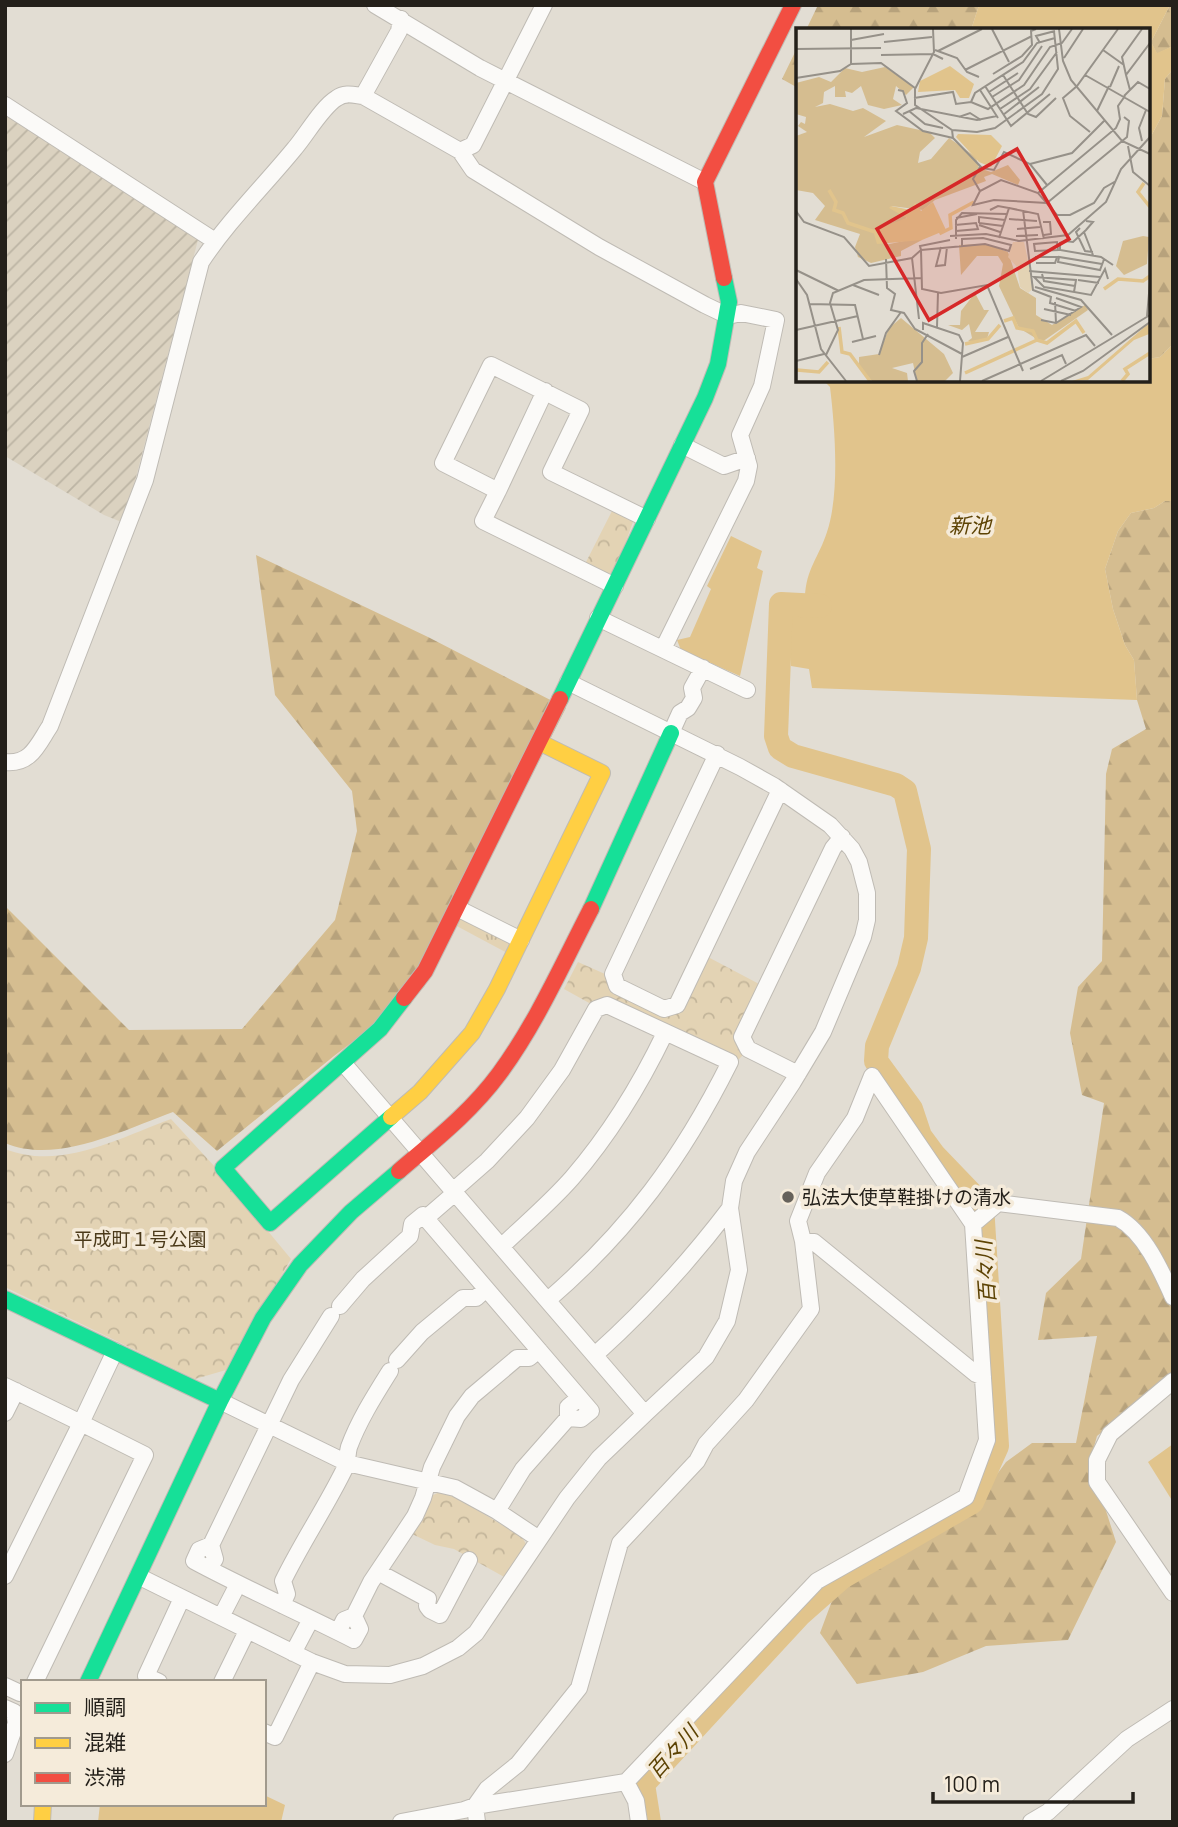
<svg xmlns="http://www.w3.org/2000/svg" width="1178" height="1827" font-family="Manrope,'Noto Sans JP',sans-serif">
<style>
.industrial{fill:url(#industrial-furrows)}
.grass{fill:url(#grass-tufts)}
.forest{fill:url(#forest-firs)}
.park{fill:url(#park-crowns)}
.water{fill:#e1c48c}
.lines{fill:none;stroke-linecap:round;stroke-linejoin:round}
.river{stroke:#e1c48c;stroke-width:24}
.street-casing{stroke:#bfbbb4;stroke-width:18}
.fast-casing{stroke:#bfbbb4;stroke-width:18}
.slow-casing{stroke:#bfbbb4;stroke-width:18}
.jam-casing{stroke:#bfbbb4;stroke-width:18}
.street{stroke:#fbfaf8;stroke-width:16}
.fast{stroke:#16e098;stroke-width:16}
.slow{stroke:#ffcf43;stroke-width:16}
.jam{stroke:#f24e42;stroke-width:16}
.poi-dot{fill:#66625b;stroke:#f5ebda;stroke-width:2.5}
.labels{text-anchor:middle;stroke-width:7;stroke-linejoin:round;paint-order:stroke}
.poi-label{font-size:19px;fill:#24201a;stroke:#f5ebda;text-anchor:start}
.park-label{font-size:19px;fill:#4b3a1a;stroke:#f5ebda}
.water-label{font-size:21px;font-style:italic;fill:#5d4304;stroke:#f5ebda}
.inset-river{fill:none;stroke:#e1c48c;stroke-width:3.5}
.inset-road{fill:none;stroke:#969189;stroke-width:2}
.view{fill:#d62828;fill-opacity:0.15;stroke:#d62828;stroke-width:3.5}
.inset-edge{fill:none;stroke:#24201a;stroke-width:3.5}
</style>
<defs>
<pattern id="industrial-furrows" width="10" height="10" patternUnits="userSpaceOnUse" patternTransform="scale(1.75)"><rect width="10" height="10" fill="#dbd2c0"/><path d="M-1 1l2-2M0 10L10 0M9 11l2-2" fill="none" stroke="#bcb4a4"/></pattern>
<pattern id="grass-tufts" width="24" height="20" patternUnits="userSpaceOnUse" patternTransform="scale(1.75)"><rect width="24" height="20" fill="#e3d3b4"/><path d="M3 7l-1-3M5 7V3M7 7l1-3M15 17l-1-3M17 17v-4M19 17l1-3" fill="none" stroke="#c3b59a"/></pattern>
<pattern id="forest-firs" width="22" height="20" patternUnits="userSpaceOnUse" patternTransform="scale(1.75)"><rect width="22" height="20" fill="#d5bd90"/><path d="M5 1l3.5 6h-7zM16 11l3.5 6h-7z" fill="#b7a27c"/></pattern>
<pattern id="park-crowns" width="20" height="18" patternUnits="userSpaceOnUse" patternTransform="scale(1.75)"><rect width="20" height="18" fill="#e3d3b4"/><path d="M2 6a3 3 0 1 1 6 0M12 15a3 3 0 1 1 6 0" fill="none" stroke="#c3b59a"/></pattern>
</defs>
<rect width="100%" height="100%" fill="#e2ddd3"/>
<path class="industrial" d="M5,111L198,240L124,523L104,515L5,456Z"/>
<path class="grass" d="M457,914L516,942L509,954L453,924Z"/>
<path class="forest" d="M818,5H979L971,30H806Z
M1170,5H1173V46L1157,54L1151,42Z
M798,46V88L782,79Z
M1173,69V344L1160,357L1148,359L1150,138L1162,116L1165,79Z
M1165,501H1173V1373L1097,1436L1090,1461L1116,1542L1068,1640L986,1646L923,1672L857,1684L820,1633L836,1590L864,1554L973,1507L1006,1462L1032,1443H1076L1097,1336L1038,1340L1046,1293L1081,1259L1104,1103L1082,1095L1070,1033L1078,987L1102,961L1106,774L1112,749L1146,729L1137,700L1134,660L1125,645L1113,609L1105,569L1118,531L1131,513L1154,508Z
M256,555L428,637L566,708L424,987L334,1056L217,1151L173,1112C123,1130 57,1165 5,1143V906L129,1030L242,1029L335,920L357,831L352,791L275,695Z"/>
<path class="park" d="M613,509L634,519L615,572L605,574L585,564Z
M708,957L761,985L735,1036L743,1055L737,1061L591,1004L564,989L578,962L605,974L611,991L666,1016Z
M171,1119L215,1167L291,1259L226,1370L195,1379L5,1287V1149C61,1171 119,1138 171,1119Z
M444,1490L522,1537L527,1546L506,1578L454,1549L435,1545L412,1534L431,1496Z"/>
<path class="water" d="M979,5H1170L1151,42L1157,53L1173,46V69L1165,79L1162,116L1150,138L1148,204V30H971Z
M1173,344V501H1165L1154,508L1131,513L1118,531L1105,569L1113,609L1125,645L1134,660L1137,700L812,688L809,669L791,666L788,598L805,597C806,569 819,557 827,532C840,493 835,428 830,387L823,380H1148V359L1160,357Z
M731,536L762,551L757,568L763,571L740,676L681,650L677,640L690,637L711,589L707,586Z
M1173,1444V1502L1148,1462Z
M264,1795L285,1805L281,1822H98L100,1804H264Z"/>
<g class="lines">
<path class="river" d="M649,1822L643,1784L799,1615L842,1577L972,1502L997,1446L982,1205L934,1155L920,1136L911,1109L876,1061L877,1046L909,968L916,938L919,849L905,791L896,785L793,756L780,748L776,736L781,604L820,606"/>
<g class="street-casing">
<path id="street" d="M375,5L480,68L705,182
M363,96L399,31L401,19
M5,105L215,241
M460,151L473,145L544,5
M682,445L724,466L747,458
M498,491L545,391
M615,586L483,521L498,491L443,463L491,365L581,410L551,472L647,519
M598,618L747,690
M671,733L680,713L688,708L694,698L692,688L703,668
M717,754L613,974L617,986L664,1009L677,1005L780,790
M5,762C31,765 38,744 50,726L145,480L201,262C228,221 264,186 295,148C307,134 322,107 337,98C345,92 354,95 363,96L460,151L473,170L599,247L705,305L728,316L741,313L776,320L762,386L740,435L749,466L746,481L663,649
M457,908L521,940
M344,1064L645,1414L706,1357L727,1321L739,1270L730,1208L734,1181L747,1152L793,1082L823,1032L863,937L867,920V893L859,862L852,849L830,825L774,786L740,767L568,682
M798,1074L748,1049L742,1037L833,848L842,837
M454,1190L487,1161L527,1118L562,1070L596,1009L607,1005L730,1062C682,1158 629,1230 548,1300
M426,1218L456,1192
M973,1224L998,1203L1118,1218C1144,1232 1161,1270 1173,1297
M803,1241L814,1242L976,1374L983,1377
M502,1246C526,1223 550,1203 572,1178C610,1134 640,1085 665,1033
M340,1306L363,1279L410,1236L412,1224L423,1215L591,1411L581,1419L568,1418V1407L579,1398
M596,1354C646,1309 689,1262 730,1208
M397,1360L422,1332L463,1298H476L486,1289
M1173,1381L1110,1434L1097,1460V1482L1173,1593
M5,1386L81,1423L115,1351
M220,1401L347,1463L455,1488L497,1511L539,1539
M5,1413L16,1391
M497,1511L523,1469L568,1418
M211,1545L291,1380L331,1316
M209,1569L215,1559L211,1545L199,1550L194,1561C246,1589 301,1613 354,1640L360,1629L354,1616L344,1620L338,1632
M378,1572L428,1599L427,1606L430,1610L440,1615L469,1560
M5,1576L81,1423L145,1455L35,1682
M138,1576L312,1662L345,1674L390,1675L423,1666L458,1648L476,1633L567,1498L599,1458L645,1414
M282,1605L287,1594L283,1581C302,1542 326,1507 345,1468C348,1461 347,1454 349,1447C359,1420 375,1395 390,1371
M354,1616L371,1582L415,1516L423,1498L432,1467L457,1416L472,1396L517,1358H529L539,1350
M221,1617L238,1584
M293,1653L311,1619
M159,1682L146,1676L182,1598
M222,1682L247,1631
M5,1686L20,1693L23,1692
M5,1708L14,1712L16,1723L5,1754
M264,1732L275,1737L312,1662
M626,1782L636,1801L639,1822
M401,1822L464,1810L475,1806L626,1782L817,1581L966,1497L987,1440L973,1224L872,1076
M477,1822L475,1806L487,1789L518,1764L579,1688L620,1543L697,1461L706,1444L746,1400L811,1309L803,1241L798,1221L817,1173L855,1118L872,1076
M1031,1822L1048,1812L1127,1739L1173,1709"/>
</g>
<g class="fast-casing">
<path id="fast" d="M560,699L705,398L718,364L729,302L724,278
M591,909L671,733
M391,1117L270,1223L223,1168L380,1029L404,998
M5,1299L220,1401
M88,1682L220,1401L263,1318L300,1265L351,1212L399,1171"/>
</g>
<g class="slow-casing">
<path id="slow" d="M391,1117L420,1092L472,1033L497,989L602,773L539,742
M42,1822L43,1804"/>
</g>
<g class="jam-casing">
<path id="jam" d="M724,278L705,182L793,5
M404,998L425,971L560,699
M399,1171C434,1141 471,1112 499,1074C536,1024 562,965 591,909"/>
</g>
<use href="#street" class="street"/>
<use href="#fast" class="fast"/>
<use href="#slow" class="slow"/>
<use href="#jam" class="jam"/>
</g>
<circle class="poi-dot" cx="788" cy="1197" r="7"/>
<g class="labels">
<g class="poi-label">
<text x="802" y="1204">弘法大使草鞋掛けの清水</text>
</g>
<g class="park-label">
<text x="140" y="1246">平成町１号公園</text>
</g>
<g class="water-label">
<text x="970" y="533">新池</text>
<text transform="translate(986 1272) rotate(-94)" y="7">百々川</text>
<text transform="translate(673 1752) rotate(-48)" y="7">百々川</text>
</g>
</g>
<g transform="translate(796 28)">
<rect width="354" height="354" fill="#e2ddd3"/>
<path d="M89,39L118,59L110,67L100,58L97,71L106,77L88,81L72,77L65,58L56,65L49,63L50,69H39V58L28,64L27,75L19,79L34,76L57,83L67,80L90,93L68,109L101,97L133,104L139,110L124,124L122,135L135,131L153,110L180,129L183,140L195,144L212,137L224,152L222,157L196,146L188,149L190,153L139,172L127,182L95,178L111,190L81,206L89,217L117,211L126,212L105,223V228L75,235L62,229L59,219L64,206L19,192L29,178L17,165L0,162V108L11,104L2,98L5,94L9,96L10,89L0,86V55L23,49L35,54L49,40L66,44ZM347,208L353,209L351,236L328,247L320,238L327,213ZM190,216L212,224L224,260L240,270V287L256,297L289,277L292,282L246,314L223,300L203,258L207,236L202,228H181L165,247L163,217ZM179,265L188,282H193L179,304H193L191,311L178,315L172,313L176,310L173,296L166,302L152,297H164L165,283ZM105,290L148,326L157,345L149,353H121L117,335L96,340L111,345L112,353H76L63,338V329L83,326L93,300Z" fill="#d5bd90"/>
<path d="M217,214H228L238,260L232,265L224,259L221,239L212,229Z" fill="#e3d3b4"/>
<path d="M154,38L178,56L173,70H164L159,62L122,64L124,53ZM162,106L195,107L206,118L195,139L183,134L160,109ZM137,174L150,202L126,212L81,216L78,206L86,199L111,190L93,180L95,178L115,182L119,175L125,183ZM353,295V306L338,312L292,352L276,353L292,348Z" fill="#e1c48c"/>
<path class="inset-river" d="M348,155L342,164L354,179M33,162L40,174L38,182L47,185L52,195L82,205M143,201L145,205L155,200L154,187L178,174M308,261L322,251L347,253L354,248M208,293L217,290L221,300L237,303L241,312M43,299L46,324L54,326L74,353M169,316L192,311L204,297M1,342L23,344L32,334M169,345L241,312L251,315L280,293L288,305M326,353L332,346L329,341L354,325"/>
<path class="inset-road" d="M55,1V36M137,1L138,24L119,61V77L156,102L181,104L199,100L246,66L262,41L258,3M196,1L213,34M263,1L267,33L275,52L326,113L354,126M55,12L88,6M88,14L136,9M244,15L240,8L259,3M0,21L85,20M139,22L161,30L171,44L183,49M307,22L328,37M142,23L186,1M85,27L137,26L147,31M268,30L287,1M169,42L236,8M197,46L226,28L236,17L235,3L240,1M207,47L232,86L240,89L260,70M289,47L354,84M330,47L326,29L346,1M0,50L44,43L55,36L85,35L119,60M189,58L215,98L254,66M314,59L323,38M102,62L107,63L111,75L100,83L127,103L157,110M184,62L202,90M334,62L342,54L354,61M193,64L222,45M328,68L334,62L330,47L354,15M196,69L223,52L246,18M118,70L157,64L160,76L175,74L192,81L228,57L254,19L266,15L276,1M175,74L179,65L227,34L241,15L259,10M204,81L234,61L261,24M113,83L129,96L147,100M301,83L313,58M107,86L120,80L181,92L201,88M207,87L243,59M163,89L174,85L185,92M156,102L157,110L186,140L198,142L208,124L234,136L251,157M294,104L274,88L267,70L281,58L322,1M346,113L343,100L350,82M332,118L337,144L354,158M234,136L276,125L309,92M184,139L177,151L184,163M242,165L320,100L324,91L322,78L329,68M251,175L198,172L177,177L184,163L205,152L242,165L261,187H274L298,175L308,160L320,153M251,175L331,109L333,93L328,89M213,180L242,186L248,211M194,182L202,178L213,180L203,210M227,182L237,262L255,269L254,275L280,283M0,183L8,194L48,209L73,238L116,230L125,222L124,218L154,212M160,190L181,186M213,191L241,193M247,194H254L255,206L248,207M183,195V189L209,192M183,195L207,198M159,197L180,195L182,201L160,203M183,197L204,204M284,200L280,204L289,223L297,224M221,201L244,199M288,204L297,227M154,208L190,206L223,213L272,207L310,174L325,141L354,109M220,208L242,207M160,211V192L166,185L211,186M269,213L277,214L290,202L297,194L290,193M269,213L264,215V222L305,229L317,237M261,214L262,222L239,223L238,216ZM145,219L140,238L149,237L151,219M125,222L126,261L145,265L191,257L227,343M125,222L189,216L213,223L215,217L187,210L166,211V218M239,229H261L259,235H240M116,230L123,291M90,231L91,260L99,266L95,282L108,285L119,301L166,326M306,236L263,229L262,234L304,242L307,234L308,231M0,242L43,263M233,243L304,249M246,246L248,253L279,258M0,251L11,267L25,321L50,353M282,252L303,255M57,257L83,267M239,259L285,272L316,307M278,264L280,252L238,249L248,259L261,261L295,267L309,241L312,251M259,274L260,295M13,276L59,277L67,311M248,281L275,287M351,288L354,254M245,292L260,295L285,279L260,270M141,299L142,264M0,302L62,288M127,302V295L163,307L167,315L164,353M56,314L80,308M30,327L42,302L34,275L37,265L68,252L125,250M83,327L90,305L105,284M166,329L212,309M0,333L28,326M234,341L266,327L270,336M121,353L118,343L126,334V315L132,306M186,353L290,307L299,318M245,353L354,287M265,353L287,343L354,294"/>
<path class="view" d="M221,121L273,211L133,292L81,201Z"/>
<rect width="354" height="354" class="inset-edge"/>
</g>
<rect width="1178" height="1827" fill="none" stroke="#24201a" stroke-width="14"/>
<rect x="21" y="1680" width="245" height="126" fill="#f5ebda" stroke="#a19a8d" stroke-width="2"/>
<rect x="35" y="1703" width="35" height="10" fill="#16e098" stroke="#a19a8d" stroke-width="2"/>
<text x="84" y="1715" font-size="21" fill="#24201a">順調</text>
<rect x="35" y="1738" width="35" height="10" fill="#ffcf43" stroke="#a19a8d" stroke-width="2"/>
<text x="84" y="1750" font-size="21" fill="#24201a">混雑</text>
<rect x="35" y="1773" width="35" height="10" fill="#f24e42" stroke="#a19a8d" stroke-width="2"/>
<text x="84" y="1785" font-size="21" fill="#24201a">渋滞</text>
<path d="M933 1792v10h200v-10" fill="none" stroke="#24201a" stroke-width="3.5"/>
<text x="944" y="1792" font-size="21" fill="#24201a" stroke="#f5ebda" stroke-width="5" paint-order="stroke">100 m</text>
</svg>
